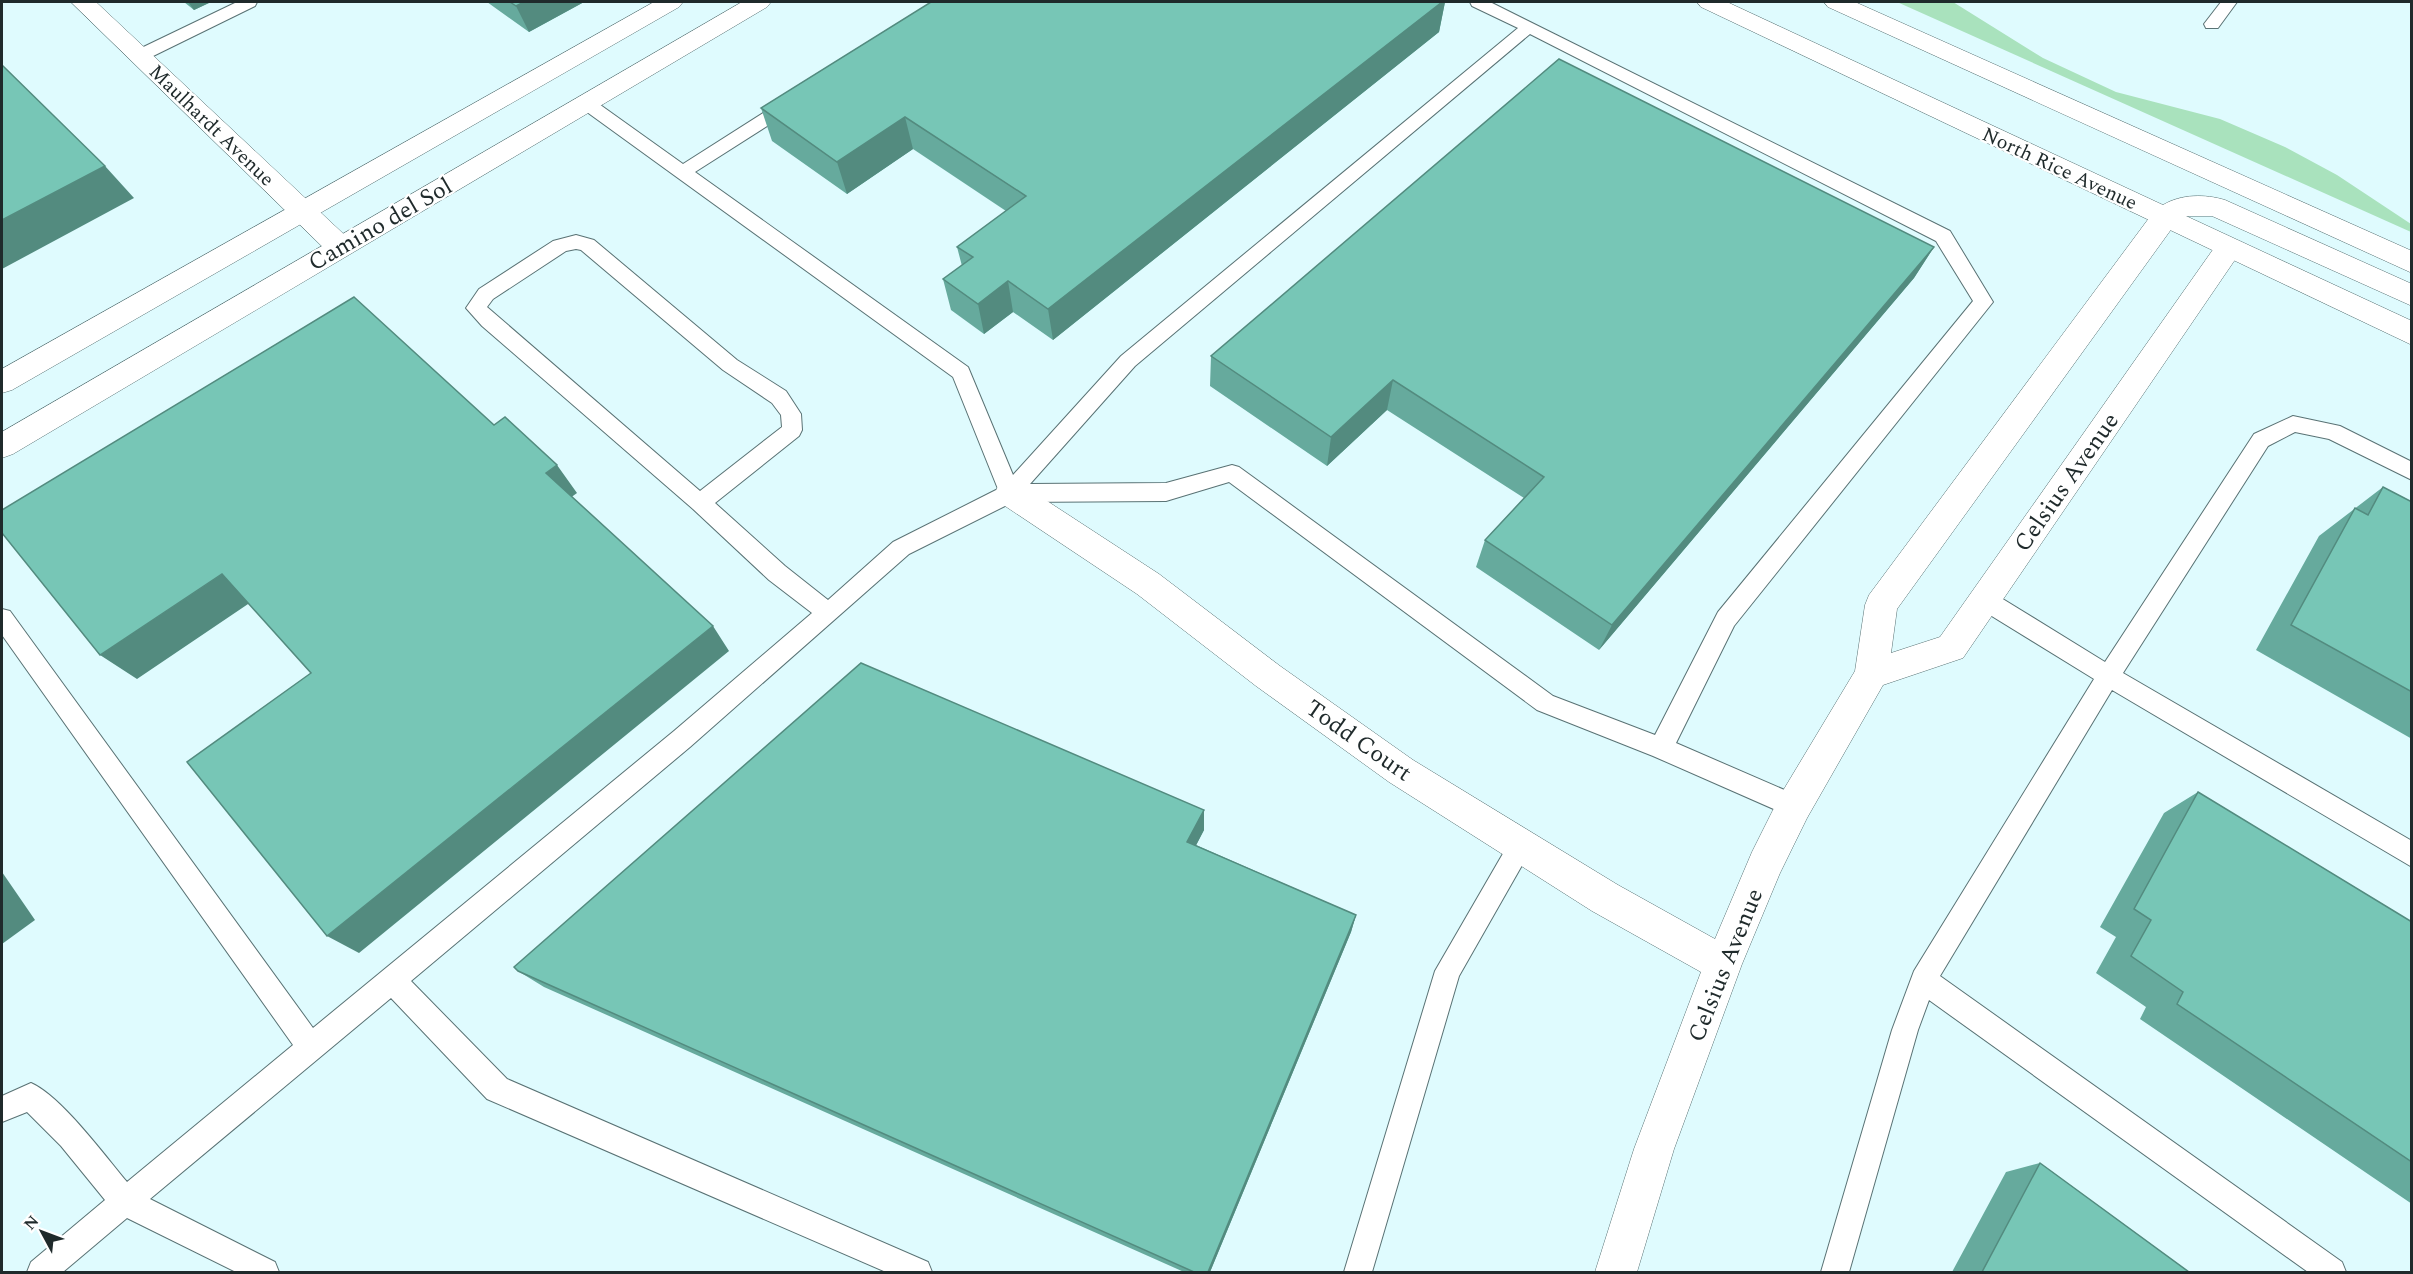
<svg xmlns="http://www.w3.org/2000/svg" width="2413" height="1274" font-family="Spectral,serif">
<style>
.green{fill:#a9e2bd}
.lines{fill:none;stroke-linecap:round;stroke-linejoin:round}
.service-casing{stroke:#597274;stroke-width:2}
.minor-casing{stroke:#597274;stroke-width:1}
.tertiary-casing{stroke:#597274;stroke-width:1}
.trunk-casing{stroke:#597274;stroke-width:1}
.service{fill:#fff;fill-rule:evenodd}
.minor{fill:#fff;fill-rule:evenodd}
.tertiary{fill:#fff;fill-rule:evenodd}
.trunk{fill:#fff;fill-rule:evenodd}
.wall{fill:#66aa9d}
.shaded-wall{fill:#538b7f}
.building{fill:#77c6b6;stroke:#538b7f;stroke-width:1.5}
.labels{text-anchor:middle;stroke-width:4.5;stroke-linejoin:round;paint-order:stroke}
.far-street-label{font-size:20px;fill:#1f2a2b;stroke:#fff}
.street-label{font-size:24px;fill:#1f2a2b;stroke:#fff}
</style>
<rect width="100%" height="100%" fill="#dffbfe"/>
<path class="green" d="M1897,2H1953L2043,58L2116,92L2220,119L2285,147L2337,175L2411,224V232Z"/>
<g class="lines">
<g class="service-casing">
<path id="service" d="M237,2H257L255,6L145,60H133L131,56L133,52Z
M1470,2H1490L1950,231L1993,302L1734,626L1676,743L1803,798L1806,806L1803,814L1794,817L1785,814L1653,756L1537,710L1229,482L1166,501L1013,502L909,554L690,747L411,981L507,1079L928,1262L932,1272H886L487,1099L391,998L150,1199L275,1262L279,1272H236L127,1218L63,1272H27L31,1262L105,1200L61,1146L27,1112L2,1122V1096L31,1083C61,1096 105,1156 127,1182L293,1045L2,635V609L10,611L313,1028L674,731L812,613L769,580L693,509L482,326L466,308L479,289L553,241L576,235L594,240L737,360L786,391L801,414L802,430L799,436L715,503L785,566L828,600L893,542L998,489L953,377L580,107L577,103L580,99H592L683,164L785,99H797L800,103L797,107L695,172L968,367L1013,475L1121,356L1518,28L1472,6ZM1530,34L1936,241L1973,301L1718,612L1655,735L1553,696L1239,467L1232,465L1166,483L1030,484L1135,366ZM576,249L581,250L723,370L772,403L781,415L782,427L700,491L487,307L493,299L566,251Z
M2221,2H2237L2218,28H2206L2204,24Z
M2293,416L2340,426L2412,462V480L2329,439L2295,432L2268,446L2123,673L2412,841V867L2112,690L1940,976L2342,1262L2346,1272H2308L1929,1000L1918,1030L1849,1272H1821L1892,1030L1914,971L2094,679L1977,607L1974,600L1977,593L1985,591L1993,593L2105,662L2254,434Z
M1521,834L1530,838L1533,846L1459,976L1372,1272H1344L1435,971L1512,838Z"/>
</g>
<g class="minor-casing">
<path id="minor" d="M71,2H96L350,240L354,247L350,254L340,257L330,254Z
M2165,208L2175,210L2178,217L2175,224L1897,609L1891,653L1940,637L2219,241L2229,238L2239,241L2243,248L1963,658L1883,685L1807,818L1780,873L1742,964L1674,1149L1637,1272H1595L1634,1149L1701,972L1592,911L1389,782L1256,686L1137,594L999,502L995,493L999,484L1010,480L1021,484L1159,574L1280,666L1413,760L1618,885L1715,939L1752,852L1781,794L1855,671L1865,605L1869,595L2155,210Z"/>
</g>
<g class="tertiary-casing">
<path id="tertiary" d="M654,2H683L679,7L12,390L2,393V369Z
M742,2H771L767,7L13,454L2,458V432Z"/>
</g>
<g class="trunk-casing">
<path id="trunk" d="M1697,2H1727L2163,205C2181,194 2205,194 2225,200L2412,284V306L2212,216H2186L2412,321V345L1701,7Z
M1824,2H1855L2412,251V273L1828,7Z"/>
</g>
<use href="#service" class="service"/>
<use href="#minor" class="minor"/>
<use href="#tertiary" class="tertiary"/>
<use href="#trunk" class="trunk"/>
</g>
<path class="wall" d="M184,2H211L194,10Z
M487,2H584L529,32Z
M931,2H1445L1439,32L1053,340L1013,312L984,334L951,310L943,279L962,266L957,247L1006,211L913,149L847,194L772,141L761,108Z
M1934,247L1914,278L1599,650L1476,567L1485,540L1524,498L1387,410L1327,466L1210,386L1211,356Z
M2383,487L2412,502V739L2256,650L2319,536Z
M2198,792L2412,922V1204L2140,1019L2146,1007L2096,973L2116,937L2100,927L2164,813Z
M1204,810V830L1196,845L1356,915L1351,932L1210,1272H1184L544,987L518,971Z
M2040,1163L2189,1272H1952L2006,1172Z"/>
<path class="shaded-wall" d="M188,2H211L194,10Z
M524,2H584L529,32L516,6Z
M1442,2H1445L1439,32L1053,340L1048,309Z
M905,117L913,149L847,194L837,162Z
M105,166L134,198L2,269V220Z
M1934,247L1914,278L1599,650L1612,625Z
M1008,281L1013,312L984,334L978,304Z
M1393,380L1387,410L1327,466L1331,437Z
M557,465L577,493L566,501L546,473Z
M222,574L254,600L137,679L100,655Z
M713,626L729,651L359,953L327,936Z
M1204,810V830L1188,861L1187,842Z
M2,872L35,920L2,944Z
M1356,915L1351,932L1210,1272H1208Z"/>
<path class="building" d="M510,2H524L516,6Z
M931,2H1442L1048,309L1008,281L978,304L943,279L973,257L957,247L1026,196L905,117L837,162L761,108Z
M1559,59L1934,247L1612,625L1485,540L1544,477L1393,380L1331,437L1211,356Z
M2,65L105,166L2,220Z
M354,297L494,425L505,417L557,465L546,473L713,626L327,936L187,762L311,673L222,574L100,655L2,533V510Z
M2383,487L2412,502V692L2291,625L2355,508L2368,515Z
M861,663L1204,810L1187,842L1356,915L1208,1272H1194L518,971L514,967Z
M2198,792L2412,922V1162L2177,1004L2183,992L2131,956L2151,920L2134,909Z
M2040,1163L2189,1272H1982Z"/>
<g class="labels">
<g class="far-street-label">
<text transform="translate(212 125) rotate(44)" y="7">Maulhardt Avenue</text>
<text transform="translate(2060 168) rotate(25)" y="7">North Rice Avenue</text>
</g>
<g class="street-label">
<text transform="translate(380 224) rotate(-30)" y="8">Camino del Sol</text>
<text transform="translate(2066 482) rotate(-55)" y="8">Celsius Avenue</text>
<text transform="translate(1359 740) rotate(35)" y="8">Todd Court</text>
<text transform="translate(1725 965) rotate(-68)" y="8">Celsius Avenue</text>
</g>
</g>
<rect width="2413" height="1274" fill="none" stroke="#1f2a2b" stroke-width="6"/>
<g transform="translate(42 1232) rotate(311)" stroke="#ffffff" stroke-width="4.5" paint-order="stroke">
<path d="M0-4.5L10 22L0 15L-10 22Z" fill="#1f2a2b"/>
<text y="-9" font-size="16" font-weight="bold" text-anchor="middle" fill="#1f2a2b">N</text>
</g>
</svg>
